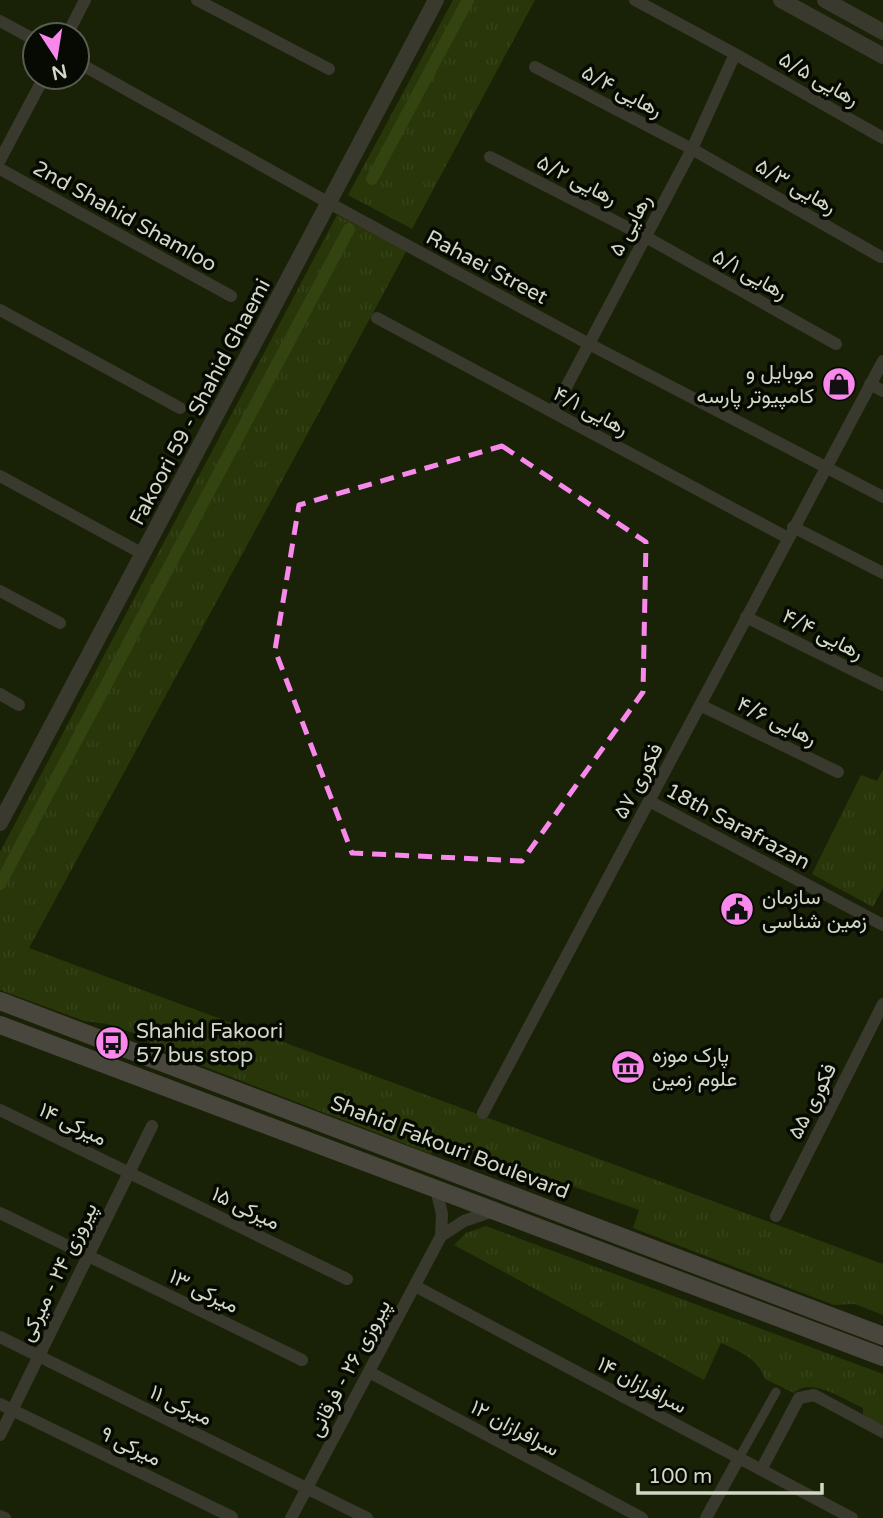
<svg xmlns="http://www.w3.org/2000/svg" width="883" height="1518" font-family="'Varela Round',Vazirmatn,sans-serif">
<style>
.grass{fill:url(#grass-tufts)}
.lines{fill:none;stroke-linecap:round;stroke-linejoin:round}
.canal{stroke:#566e1e;stroke-width:12}
.pedestrian{stroke:#5f545d;stroke-width:9}
.minor{stroke:#5f545d;stroke-width:12}
.tertiary{stroke:#5f545d;stroke-width:16}
.secondary{stroke:#847281;stroke-width:18}
.marked{fill:none;stroke:#f888eb;stroke-width:5;stroke-dasharray:14 9;stroke-linejoin:round}
.labels{text-anchor:middle;stroke-width:7;stroke-linejoin:round;paint-order:stroke}
.street-label{font-size:21px;fill:#d2d8c8;stroke:#070a02}
.poi-label{font-size:21px;fill:#d2d8c8;stroke:#070a02;text-anchor:start}
</style>
<defs>
<pattern id="grass-tufts" width="24" height="20" patternUnits="userSpaceOnUse" patternTransform="scale(1.75)"><rect width="24" height="20" fill="#3b4e0d"/><path d="M3 7l-1-3M5 7V3M7 7l1-3M15 17l-1-3M17 17v-4M19 17l1-3" fill="none" stroke="#56672f"/></pattern>
</defs>
<rect width="100%" height="100%" fill="#1a2208"/>
<path class="grass" d="M453,0H535L412,229L348,195Z
M337,215L407,250L29,948L883,1264V1315L855,1304L834,1305L633,1228L639,1210L437,1138L431,1154L156,1048L141,1036L108,1024L84,1021L0,990V852Z
M883,770V888L873,907L812,874L861,775L877,781Z
M486,1226L883,1374V1425L863,1416V1408C844,1400 811,1376 794,1393L765,1379C757,1358 741,1352 721,1343L704,1380L454,1245L466,1233Z"/>
<g class="lines">
<path class="canal" d="M372,179L468,0
M0,884L349,229"/>
<path class="pedestrian" d="M739,1458L776,1392"/>
<path class="minor" d="M197,0L329,69
M635,0L735,54L883,138
M0,21L35,40
M67,35L85,0
M77,62L329,203L589,344L883,497
M535,67L692,149L881,257
M490,157L646,237L836,344
M0,160L44,77
M0,169L231,296
M0,310L180,408
M377,318L788,538
M870,384L883,391
M553,412L692,149L735,54
M0,476L143,554
M793,527L883,573
M0,591L60,623
M746,617L883,685
M0,694L19,705
M700,705L838,772
M649,801L883,925
M0,1110L347,1279
M483,1113L883,361
M0,1213L302,1360
M776,1216L883,1004
M441,1236L464,1221L493,1211
M415,1286L852,1518
M0,1337L367,1518
M369,1372L642,1518
M0,1404L232,1517
M0,1435L152,1126
M761,1470L799,1398L814,1395L883,1432
M0,1516L5,1518
M291,1518L441,1236L442,1214L436,1189
M706,1518L739,1458"/>
<path class="tertiary" d="M781,0L883,56
M825,0L883,32
M0,823L436,0"/>
<path class="secondary" d="M0,1001L883,1336
M0,1025L883,1357"/>
</g>
<path d="M0 0H883V1518H0ZM502,446L646,542L643,692L522,861L352,853L275,650L299,505Z" fill="#1a2208" fill-opacity=".55" fill-rule="evenodd"/>
<path class="marked" d="M502,446L646,542L643,692L522,861L352,853L275,650L299,505Z"/>
<defs>
<g id="shop-disc" transform="scale(1.75)"><circle r="9.5" fill="#f888eb" stroke="#070a02"/><path d="M-5-2.5h2.3a2.7 3.5 0 0 1 5.4 0H5L5.5 6h-11ZM-1.5-2.5h3a1.5 2.3 0 0 0-3 0Z" fill="#111"/></g>
<g id="civic-disc" transform="scale(1.75)"><circle r="9.5" fill="#f888eb" stroke="#070a02"/><path d="M-.6-6.5H3V-4.5H.6V-3L4-1V1h2V6H-6V1h2V-1L-.6-3ZM-1.2 2.5V6h2.4V2.5Z" fill="#111"/></g>
<g id="bus-disc" transform="scale(1.75)"><circle r="9.5" fill="#f888eb" stroke="#070a02"/><path d="M-5-6H5V4H4V6H2V4H-2V6H-4V4H-5ZM-3.5-4V0h7V-4ZM-3.5 1.2v1.5H-2V1.2ZM2 1.2v1.5H3.5V1.2Z" fill="#111"/></g>
<g id="museum-disc" transform="scale(1.75)"><circle r="9.5" fill="#f888eb" stroke="#070a02"/><path d="M0-6L6-3V-2H-6V-3ZM-5-1h2V3h-2ZM-1-1h2V3h-2ZM3-1h2V3H3ZM-6 4H6V6H-6Z" fill="#111"/></g>
</defs>
<g fill-rule="evenodd">
<use href="#shop-disc" x="839" y="384"/>
<use href="#civic-disc" x="737" y="909"/>
<use href="#bus-disc" x="112" y="1043"/>
<use href="#museum-disc" x="628" y="1067"/>
</g>
<g class="labels">
<g class="street-label">
<text transform="translate(819 79) rotate(30)" y="7">رهایی ۵/۵</text>
<text transform="translate(622 91) rotate(28)" y="7">رهایی ۵/۴</text>
<text transform="translate(577 180) rotate(27)" y="7">رهایی ۵/۲</text>
<text transform="translate(796 186) rotate(30)" y="7">رهایی ۵/۳</text>
<text transform="translate(125 216) rotate(29)" y="7">2nd Shahid Shamloo</text>
<text transform="translate(630 225) rotate(-62)" y="7">رهایی ۵</text>
<text transform="translate(487 267) rotate(28)" y="7">Rahaei Street</text>
<text transform="translate(750 274) rotate(29)" y="7">رهایی ۵/۱</text>
<text transform="translate(200 402) rotate(-62)" y="7">Fakoori 59 - Shahid Ghaemi</text>
<text transform="translate(591 411) rotate(28)" y="7">رهایی ۴/۱</text>
<text transform="translate(823 634) rotate(27)" y="7">رهایی ۴/۴</text>
<text transform="translate(777 721) rotate(26)" y="7">رهایی ۴/۶</text>
<text transform="translate(638 781) rotate(-62)" y="7">فکوری ۵۷</text>
<text transform="translate(738 826) rotate(28)" y="7">18th Sarafrazan</text>
<text transform="translate(812 1101) rotate(-63)" y="7">فکوری ۵۵</text>
<text transform="translate(73 1124) rotate(26)" y="7">میرکی ۱۴</text>
<text transform="translate(450 1147) rotate(21)" y="7">Shahid Fakouri Boulevard</text>
<text transform="translate(246 1208) rotate(26)" y="7">میرکی ۱۵</text>
<text transform="translate(58 1272) rotate(-64)" y="7">پیروزی ۲۴ - میرکی</text>
<text transform="translate(204 1291) rotate(26)" y="7">میرکی ۱۳</text>
<text transform="translate(349 1368) rotate(-62)" y="7">پیروزی ۲۶ - فرقانی</text>
<text transform="translate(642 1385) rotate(28)" y="7">سرافرازان ۱۴</text>
<text transform="translate(181 1405) rotate(26)" y="7">میرکی ۱۱</text>
<text transform="translate(515 1428) rotate(28)" y="7">سرافرازان ۱۲</text>
<text transform="translate(131 1446) rotate(26)" y="7">میرکی ۹</text>
</g>
<g class="poi-label">
<text x="814" y="379" text-anchor="end">موبایل و<tspan x="814" dy="24">کامپیوتر پارسه</tspan></text>
<text x="762" y="904">سازمان<tspan x="762" dy="24">زمین شناسی</tspan></text>
<text x="136" y="1038">Shahid Fakoori<tspan x="136" dy="24">57 bus stop</tspan></text>
<text x="652" y="1062">پارک موزه<tspan x="652" dy="24">علوم زمین</tspan></text>
</g>
</g>
<g transform="translate(56 56) rotate(168)"><circle r="33" fill="#070a02" stroke="#585c51" stroke-width="2"/>
<path d="M0-5L12 26L0 18L-12 26Z" fill="#f888eb"/>
<text y="-10" font-size="19" font-weight="bold" text-anchor="middle" fill="#d2d8c8">N</text>
</g>
<path d="M638 1483v10h184v-10" fill="none" stroke="#d2d8c8" stroke-width="3.5"/>
<text x="648" y="1483" font-size="21" fill="#d2d8c8" stroke="#070a02" stroke-width="5" paint-order="stroke">100 m</text>
</svg>
